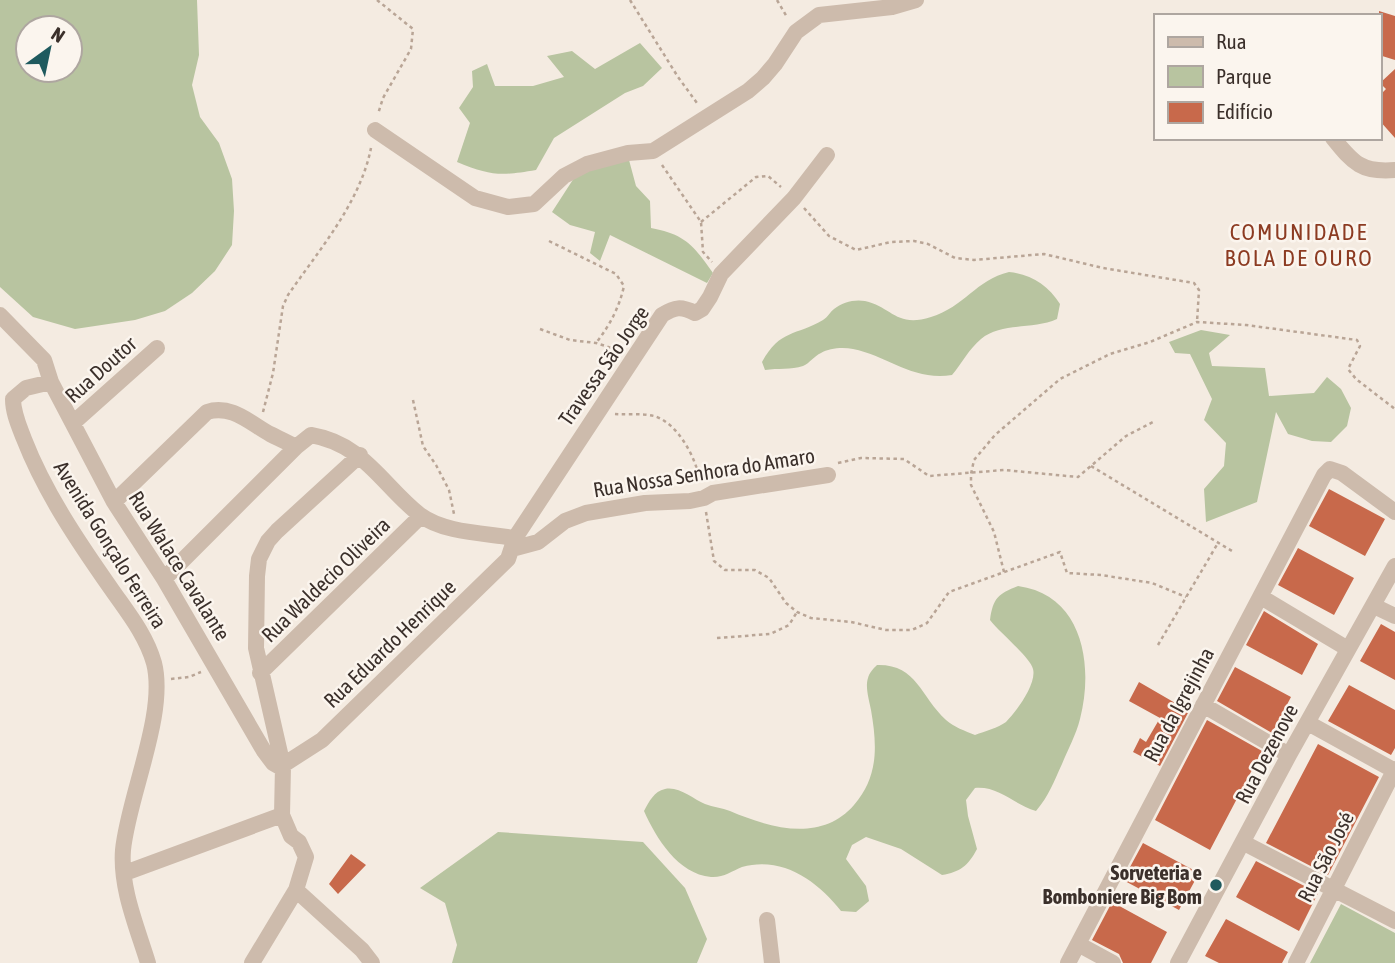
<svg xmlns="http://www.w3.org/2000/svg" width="1395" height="963" font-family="'Asap Condensed',sans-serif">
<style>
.green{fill:#b8c4a0;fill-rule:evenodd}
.building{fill:#c8694b}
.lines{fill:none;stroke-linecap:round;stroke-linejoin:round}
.path{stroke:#b9a596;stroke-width:2.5;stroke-dasharray:3.5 3.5;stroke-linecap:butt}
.minor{stroke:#cdbbac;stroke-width:16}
.poi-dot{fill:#1f5a5e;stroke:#fbf5ee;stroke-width:2.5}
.labels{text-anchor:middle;stroke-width:5;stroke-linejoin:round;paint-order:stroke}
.street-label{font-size:21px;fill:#3b302b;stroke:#fbf5ee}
.poi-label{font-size:21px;font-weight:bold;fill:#3b302b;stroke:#fbf5ee;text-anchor:end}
.neighbourhood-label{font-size:23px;letter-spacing:2px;fill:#8c3b22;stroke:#fbf5ee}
</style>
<rect width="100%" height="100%" fill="#f4ebe1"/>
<path class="green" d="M0,0H197L199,55L192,85L200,117L219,143L232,179L234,211L232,245L215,271L192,293L165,311L135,320L75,329L33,317L0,287ZM28,28H70V70H28Z
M640,43L662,68L643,86L625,93L554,138L536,170C501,176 491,176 457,162L470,123L459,108L473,87L472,71L487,64L495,86H533L564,77L547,56L572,51L595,69Z
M629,160L636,186L650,201L651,228C685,234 694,246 713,273L707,283L610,235L600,261L590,253L595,232L570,225L552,212L574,178L599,165Z
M1009,272C1031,274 1048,285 1060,304L1057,319C1033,330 1001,322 981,339C969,349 962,363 952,375C912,381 888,356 853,349C843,347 829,348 821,353C814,356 810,363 803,366C791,370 778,368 765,370L762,362C780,329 796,336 823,320C828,317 830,312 834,309C842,302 855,299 865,301C892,307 896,328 931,317C964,307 976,280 1009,272Z
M1201,330L1230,335L1209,353L1212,366L1265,368L1269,396L1314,393L1327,377L1341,389L1351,408L1347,426L1331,442L1312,441L1288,434L1276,412L1257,502L1206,522L1204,489L1224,466L1226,443L1204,420L1212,399L1190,354L1175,353L1169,342Z
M1018,586C1083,595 1094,665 1080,719C1076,735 1068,749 1062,764C1054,781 1049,796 1036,811C1013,804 999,786 975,788L966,800L968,816L977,849C968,866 960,872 942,875L901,849L866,837L852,845L846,859L866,886L869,901L856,912L841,911C817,881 783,856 742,867C732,871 723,878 711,877C678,874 656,838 644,811C649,802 654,791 665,789C679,786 693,799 705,804C713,807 722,808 730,811C770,828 821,843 854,805C879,776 877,745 871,710C869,700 865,687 868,678C869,673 874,668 877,665C917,664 920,696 946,720C954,727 965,731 975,735C985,731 998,728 1006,722C1016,712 1037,684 1033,669C1030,657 1000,633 990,620C993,598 998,594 1018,586Z
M498,832L643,842L685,888L707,939L697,963H452L457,945L445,903L420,888Z
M1341,904L1395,933V963H1310Z"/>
<path class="building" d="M1379,11L1395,16V60L1379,55Z
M1395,69V138L1379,120V96L1386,89L1380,83Z
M1329,489L1385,519L1365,556L1309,526Z
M1298,548L1354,578L1334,615L1278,585Z
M1264,611L1318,644L1302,675L1246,645Z
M1381,624L1395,632V680L1360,661Z
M1235,667L1291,697L1272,733L1217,701Z
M1139,682L1189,711L1160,766L1133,752L1140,738L1146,742L1160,718L1129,701Z
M1349,685L1395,710V748L1391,755L1328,721Z
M1207,720L1262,751L1210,850L1155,820Z
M1318,744L1379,777L1328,875L1266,843Z
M1143,843L1199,873L1179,910L1123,880Z
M351,854L366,865L338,894L329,884Z
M1256,861L1318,893L1299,931L1236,897Z
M1112,902L1167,932L1151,963H1123L1119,954L1092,940Z
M1226,919L1288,952L1282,963H1219L1205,956Z"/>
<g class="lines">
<path class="path" d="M377,0L413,29L411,49L383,98L378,114
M630,0L678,77L697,103
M777,0L787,17
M662,165L701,222L703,252L712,262
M804,208L829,236L856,250L891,242L914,241L928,244L955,258L974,260L1044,254L1103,268L1194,283L1199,290L1197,322
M701,222L756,177L768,176L781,187
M549,241L616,274L624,286C619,308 610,325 596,343
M540,329L570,340L596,343L621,351
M413,400L423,446L436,465L449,490L454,514
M263,412L273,373L283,306L288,295C319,250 360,203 371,148
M615,414C627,415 642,413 654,416C678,423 696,458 700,481
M838,463L861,458L904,459L929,476L1004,470L1078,477L1126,436L1153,422
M1091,466L1232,551
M706,512L714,561L725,570H755L769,578L786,603L797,612L811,618L851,622L886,630H912L927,623L949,592L1060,552L1067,573L1101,575L1152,583L1186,597
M1004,572L994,532L971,485V474L974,460L995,435L1060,379L1110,354L1150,342L1197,322L1246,325L1357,340L1360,346L1348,369L1356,379L1395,409
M717,638L770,634L789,625L797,612
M1158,645L1218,543
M171,679L189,677L201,672"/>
<path class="minor" d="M375,130L475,198L508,207L534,204L564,176L587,164L628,153L653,151L748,91L763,78L775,64L796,32L819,15L892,7L916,0
M1333,138C1353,163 1362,173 1395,170
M0,315L44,360L51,382L114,502L164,579L264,751L273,763L280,767L322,740L508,559L515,538L662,315C675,307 681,306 695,313L702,309L710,297L721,274L794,198L827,155
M51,382L26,388L13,399C13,413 19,426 24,439C45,493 79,543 112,590C128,613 146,635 154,663C167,714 128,797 123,850C120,888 137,927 148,963
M73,423L157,348
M114,502L207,412C231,404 250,423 270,434C278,438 287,442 296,447
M512,549L538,542L565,521L586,513L645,503L690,501L704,498L713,493L828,475
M164,579L296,447L311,435C364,444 382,485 420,515C444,533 485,533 515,538
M1261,597L1348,649
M1374,606L1395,616
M260,673L421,516
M1203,705L1289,755
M1308,723L1395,771
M1244,843L1395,921
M125,873L282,815
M296,890L362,950L372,963
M767,920L772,963
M1078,944L1113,963
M252,963L296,890L306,857L299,842L291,836L282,815L283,766L256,648L257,576L259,559L268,541L277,531L360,455
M1068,963L1324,475L1330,469L1342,473L1395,512
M1178,963L1289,755L1395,566
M1296,963L1395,769"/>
</g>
<circle class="poi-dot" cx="1216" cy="885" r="7"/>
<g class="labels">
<g class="street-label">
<text transform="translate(604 366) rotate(-55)" y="7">Travessa São Jorge</text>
<text transform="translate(101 370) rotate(-42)" y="7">Rua Doutor</text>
<text transform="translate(704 473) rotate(-9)" y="7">Rua Nossa Senhora do Amaro</text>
<text transform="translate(110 545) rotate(58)" y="7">Avenida Gonçalo Ferreira</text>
<text transform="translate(179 566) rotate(58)" y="7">Rua Walace Cavalante</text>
<text transform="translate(326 580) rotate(-44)" y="7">Rua Waldecio Oliveira</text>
<text transform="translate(390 644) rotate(-44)" y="7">Rua Eduardo Henrique</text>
<text transform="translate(1179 705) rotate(-62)" y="7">Rua da Igrejinha</text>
<text transform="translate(1267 754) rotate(-62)" y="7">Rua Dezenove</text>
<text transform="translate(1326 857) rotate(-63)" y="7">Rua São José</text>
</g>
<g class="poi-label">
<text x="1202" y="880">Sorveteria e<tspan x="1202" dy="24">Bomboniere Big Bom</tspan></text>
</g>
<g class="neighbourhood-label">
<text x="1299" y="240">COMUNIDADE<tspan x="1299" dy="26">BOLA DE OURO</tspan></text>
</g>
</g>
<rect x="1154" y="14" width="228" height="126" fill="#fbf5ee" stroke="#aea6a0" stroke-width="2"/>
<rect x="1168" y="37" width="35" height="10" fill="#cdbbac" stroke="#aea6a0" stroke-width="2"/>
<text x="1216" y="49" font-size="21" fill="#3b302b">Rua</text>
<rect x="1168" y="66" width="35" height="21" fill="#b8c4a0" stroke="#aea6a0" stroke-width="2"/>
<text x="1216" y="84" font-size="21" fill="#3b302b">Parque</text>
<rect x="1168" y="102" width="35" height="21" fill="#c8694b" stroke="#aea6a0" stroke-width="2"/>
<text x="1216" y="119" font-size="21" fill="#3b302b">Edifício</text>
<g transform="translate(49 49) rotate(33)"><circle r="33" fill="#fbf5ee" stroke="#aea6a0" stroke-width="2"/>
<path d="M0-5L12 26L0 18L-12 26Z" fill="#1f5a5e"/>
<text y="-10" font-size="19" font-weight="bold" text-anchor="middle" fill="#3b302b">N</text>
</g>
</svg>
